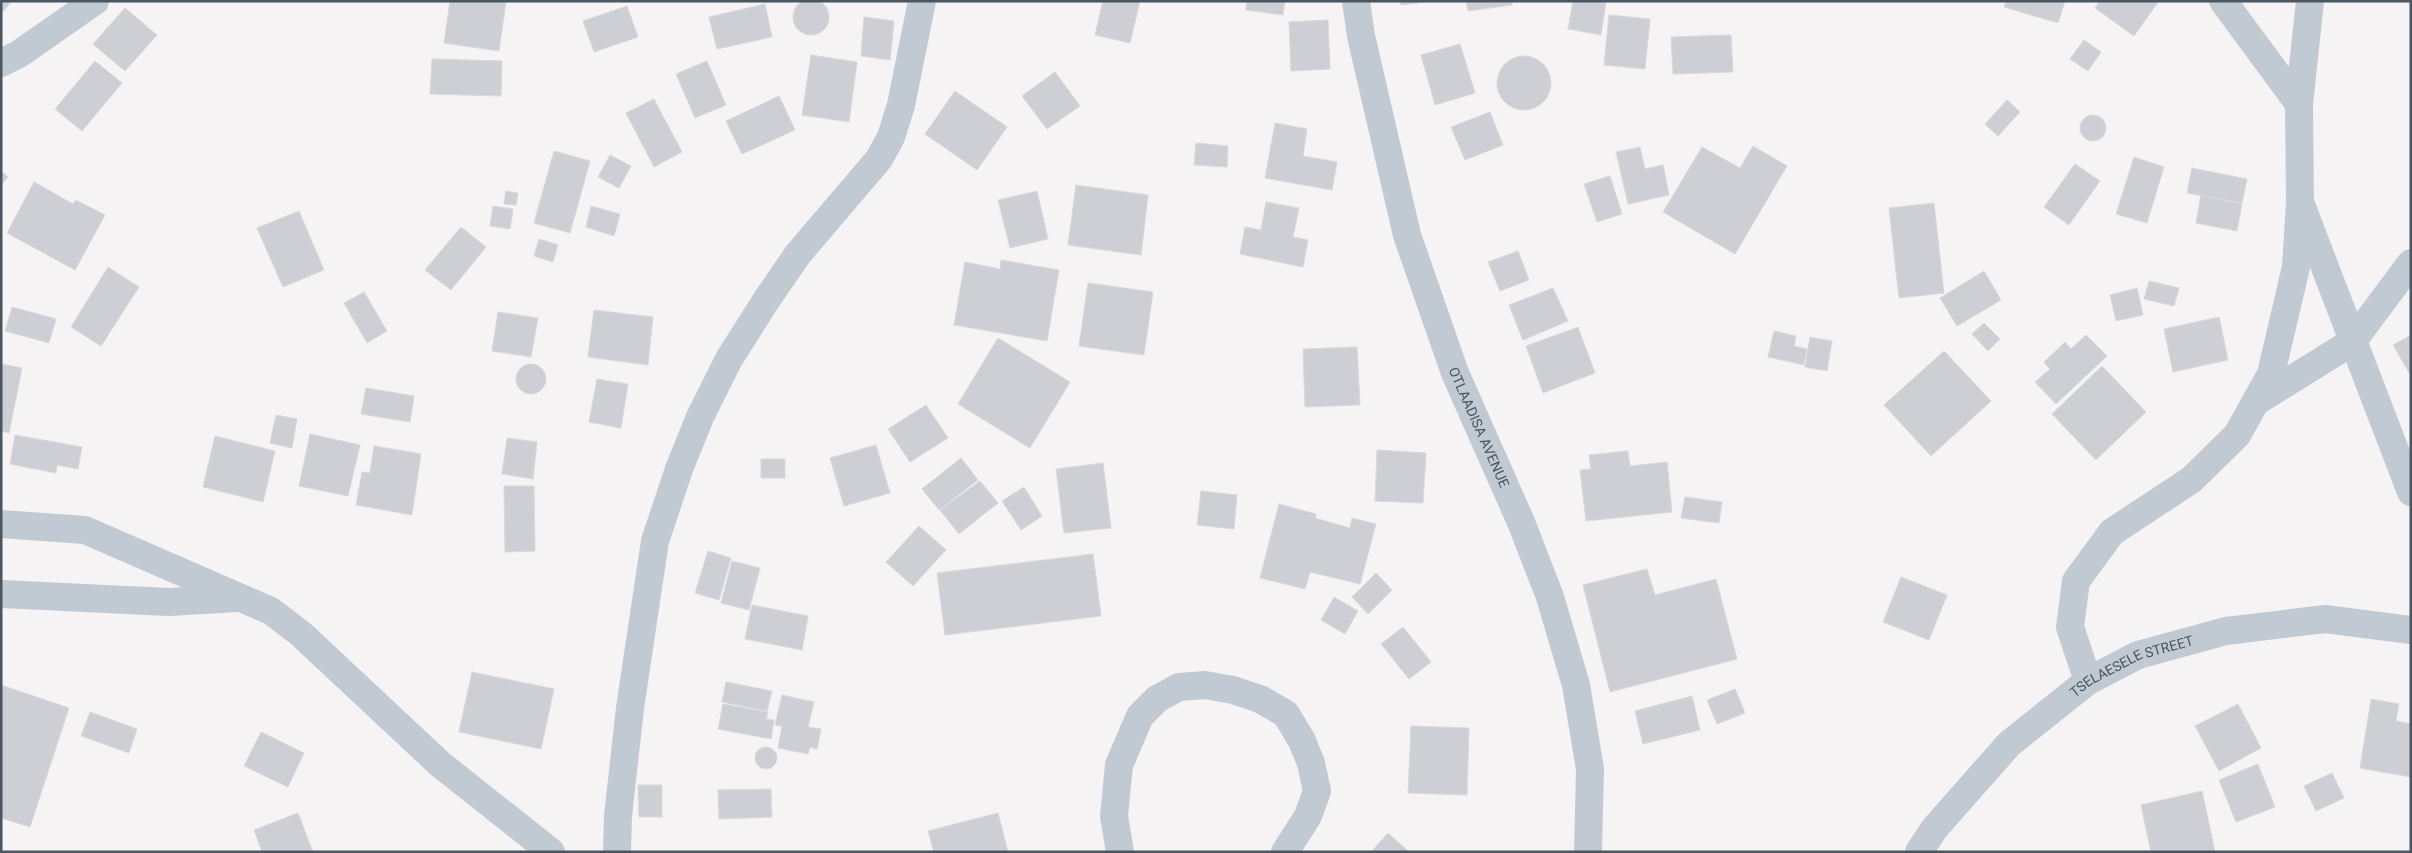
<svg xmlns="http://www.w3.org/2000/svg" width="2412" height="853" font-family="Roboto,sans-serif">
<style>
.building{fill:#cdcfd5;stroke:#d7d9de}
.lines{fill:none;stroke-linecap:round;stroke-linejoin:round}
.minor{stroke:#c1cad2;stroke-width:28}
.labels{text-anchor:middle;stroke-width:4;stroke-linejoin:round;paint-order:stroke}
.street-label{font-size:14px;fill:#4a5661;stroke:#fff}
</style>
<rect width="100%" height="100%" fill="#f5f3f3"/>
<path class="building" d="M793 17a18 18 0 1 1 36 0a18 18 0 1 1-36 0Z
M1,1H12L1,14Z
M450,1H506L499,51L444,43Z
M1103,1H1140L1130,43L1095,35Z
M1247,1H1285L1283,15L1246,10Z
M1400,1H1433L1401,5Z
M1466,1H1512V5L1468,11Z
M1573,1L1606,2L1601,35L1568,29Z
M2006,1H2065L2058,23L2004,7Z
M2100,1H2159L2134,36L2095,8Z
M765,4L772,37L717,49L709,17Z
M627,6L638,37L594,52L583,21Z
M125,8L157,35L125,71L93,44Z
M1609,15L1650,19L1645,69L1604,65Z
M864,17L894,21L890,60L861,56Z
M1328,20L1330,69L1291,71L1289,22Z
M1731,35L1733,72L1673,74L1671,37Z
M2084,40L2101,52L2088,71L2070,59Z
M1460,44L1475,93L1435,105L1421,55Z
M811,55L857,62L849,122L802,115Z
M1497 83a27 27 0 1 1 54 0a27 27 0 1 1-54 0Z
M432,59L502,61L501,96L430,94Z
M95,61L122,83L82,131L55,109Z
M707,61L726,105L695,118L676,74Z
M1055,72L1080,106L1047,129L1022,96Z
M955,91L1007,127L977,170L925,134Z
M779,96L795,130L742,154L726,121Z
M654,99L682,152L654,167L626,113Z
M2007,100L2020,112L1998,136L1985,124Z
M1490,112L1503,145L1465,160L1451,127Z
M2080 128a13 13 0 1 1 26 0a13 13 0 1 1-26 0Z
M1275,123L1307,129L1303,156L1337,162L1332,190L1265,178Z
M1196,143L1228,146L1227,167L1194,165Z
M1753,146L1787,166L1735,254L1663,212L1702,147L1740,168Z
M1640,147L1645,169L1663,165L1669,195L1628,204L1616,152Z
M554,151L590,161L570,233L534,223Z
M610,155L631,166L619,188L598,177Z
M2134,157L2164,167L2147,223L2116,214Z
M2075,164L2100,181L2069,225L2044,207Z
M2192,168L2247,179L2242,203L2187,193Z
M1,171L8,177L1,185Z
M1610,176L1622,214L1597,222L1584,184Z
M34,182L73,204L76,200L105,215L75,270L7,233Z
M1076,185L1148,195L1141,255L1068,245Z
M506,191L518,193L516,205L504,204Z
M1037,191L1048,239L1010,248L998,200Z
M2201,195L2242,204L2237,231L2196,223Z
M1266,202L1299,208L1293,237L1308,240L1303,267L1240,254L1245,227L1261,230Z
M1934,203L1944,293L1899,298L1889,208Z
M493,206L513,209L510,229L490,226Z
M591,206L620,214L614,236L586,227Z
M299,211L324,270L283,287L257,228Z
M461,227L486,247L451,290L425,270Z
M539,239L558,245L553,262L534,256Z
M1518,251L1529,280L1500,291L1488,262Z
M1001,260L1059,270L1047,341L954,325L965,262L1000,269Z
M108,267L139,287L101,346L71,327Z
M1984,271L2001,300L1957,326L1940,298Z
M2149,281L2179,288L2174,306L2144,299Z
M1088,283L1153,292L1144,355L1079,346Z
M1553,288L1568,321L1523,340L1509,305Z
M2137,288L2143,315L2116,321L2110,295Z
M364,292L387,331L367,343L344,303Z
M12,307L56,319L49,343L5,331Z
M594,310L653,317L648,365L588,357Z
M498,312L538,318L531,357L492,351Z
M2219,317L2228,360L2173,372L2164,329Z
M1984,323L2000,339L1988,351L1972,334Z
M1578,327L1595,373L1543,393L1526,346Z
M1774,331L1796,336L1794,346L1807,349L1804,365L1768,357Z
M2086,335L2107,356L2056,404L2035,382L2050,369L2044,362L2065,342L2071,349Z
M2411,335V376L2393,345Z
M1810,337L1832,341L1827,371L1805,367Z
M998,338L1070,382L1030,448L958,404Z
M1357,347L1360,405L1305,407L1303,349Z
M1944,351L1991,401L1931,456L1884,405Z
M1,364L22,368L9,433L1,431Z
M516 379a15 15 0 1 1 30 0a15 15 0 1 1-30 0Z
M2102,366L2146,412L2096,460L2052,414Z
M597,379L628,384L621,428L589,422Z
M366,388L414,396L410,422L361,414Z
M926,405L948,438L910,462L888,429Z
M276,415L297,419L292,448L270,443Z
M310,434L360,445L348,496L299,486Z
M15,435L82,447L78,469L57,465L56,473L10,464Z
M215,436L275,451L263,502L203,487Z
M507,438L537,442L533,479L502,474Z
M876,445L890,493L844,506L830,458Z
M374,446L421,454L412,515L356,505L362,472L370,473Z
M1377,450L1426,453L1423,503L1375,501Z
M1628,451L1630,466L1667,462L1672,512L1586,521L1580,470L1591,469L1589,455Z
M961,458L978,480L939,510L922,489Z
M761,459H785V478H761Z
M1103,463L1111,528L1064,533L1056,469Z
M980,481L998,503L959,534L940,510Z
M504,486H534L535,551L505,552Z
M1024,487L1042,516L1021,530L1002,501Z
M1201,491L1237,495L1234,529L1197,525Z
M1685,497L1722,502L1719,523L1681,518Z
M1279,504L1316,514L1315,518L1350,528L1352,518L1376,524L1360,584L1310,572L1305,589L1260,578Z
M919,526L946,550L913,586L886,562Z
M708,551L731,558L719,600L695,593Z
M1093,554L1101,616L945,635L937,573Z
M732,561L760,568L749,610L721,603Z
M1647,569L1655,595L1716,579L1737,659L1610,692L1583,585Z
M1376,573L1392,590L1368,614L1352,597Z
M1901,577L1947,595L1929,640L1883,622Z
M1334,597L1358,611L1345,634L1321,620Z
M752,605L808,616L802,650L745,639Z
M1403,627L1431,662L1409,679L1381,644Z
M472,672L554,689L541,749L459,732Z
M726,682L772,691L767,711L722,702Z
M1,685L69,708L30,827L1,818Z
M1735,689L1745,713L1717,724L1707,700Z
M782,695L814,702L808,727L821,729L817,749L810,747L808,754L778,748L782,726L775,725Z
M1692,696L1700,730L1643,744L1635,711Z
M2371,699L2399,704L2396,721L2411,724V777L2360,768Z
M723,704L768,712L766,719L774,720L771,739L718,729Z
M2238,704L2261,748L2219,771L2195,726Z
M90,712L137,729L129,753L81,736Z
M1411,726L1469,728L1467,795L1408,793Z
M261,732L304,753L288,787L244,766Z
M755 758a11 11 0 1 1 22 0a11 11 0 1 1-22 0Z
M2258,764L2275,807L2236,822L2219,780Z
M2332,773L2344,798L2316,811L2304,786Z
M638,785H662V817H639Z
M771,789L772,817L719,819L718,790Z
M2202,791L2215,852H2151L2141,805Z
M298,813L313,852H262L254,830Z
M998,813L1008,852H934L928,831Z
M1388,833L1409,852H1371Z"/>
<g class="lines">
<g class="minor">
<path id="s1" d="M1356,1L1361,36L1407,235L1455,373L1521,522L1550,597L1576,685L1590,769L1588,852"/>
<path d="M2223,1L2299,104L2300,202L2411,492"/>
<path d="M1,63L19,54L95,1"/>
<path d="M2299,104L2310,1"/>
<path d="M2257,401L2352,342L2411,263"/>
<path d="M1,524L85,530L271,611L301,634L440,764L551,852"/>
<path d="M1,594L169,602L237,598"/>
<path d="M2088,681L2070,627L2076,581L2112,532L2191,480L2237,435L2271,374L2296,267L2300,202"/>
<path d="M617,852L618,816L630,708L655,541L679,469L700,417L729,359L767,299L798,254L879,159L891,137L901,105L922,1"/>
<path d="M1120,852L1114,816L1119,765L1140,716L1157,699L1179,687L1205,685L1233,690L1260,699L1286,714L1302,741L1311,763L1317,791L1308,816L1285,852"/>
<path id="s2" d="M1919,852L1934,829L2009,744L2088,681L2138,655L2226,631L2325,619L2411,630"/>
</g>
</g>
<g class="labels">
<g class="street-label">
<text dy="5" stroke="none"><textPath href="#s1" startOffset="445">OTLAADISA AVENUE</textPath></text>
<text dy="5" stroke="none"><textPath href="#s2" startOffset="288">TSELAESELE STREET</textPath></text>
</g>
</g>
<rect width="2412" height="853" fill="none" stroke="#4a5661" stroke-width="5"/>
</svg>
